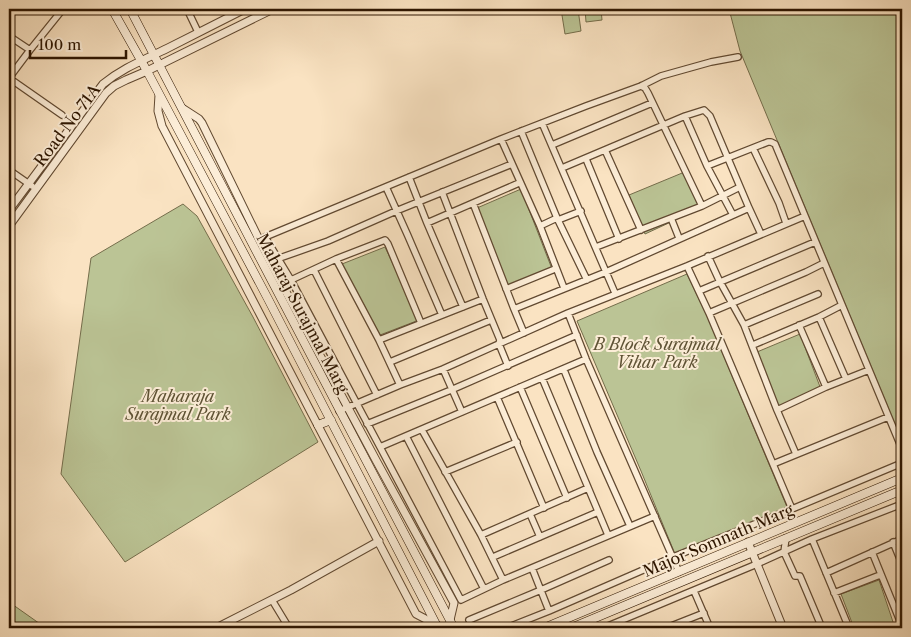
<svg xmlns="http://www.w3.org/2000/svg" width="911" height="637" font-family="'Libre Caslon Text',serif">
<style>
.green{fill:#bbc495;stroke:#746d4b}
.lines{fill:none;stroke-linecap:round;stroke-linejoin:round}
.minor-casing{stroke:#614931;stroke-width:8}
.tertiary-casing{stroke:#614931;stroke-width:9}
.secondary-casing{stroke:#2e1601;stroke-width:9}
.minor{stroke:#fcedd7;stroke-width:5.5}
.tertiary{stroke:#fcedd7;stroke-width:7}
.secondary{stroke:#fcedd7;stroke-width:8}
.labels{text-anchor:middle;stroke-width:4;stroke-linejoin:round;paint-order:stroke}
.street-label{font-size:16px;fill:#2e1601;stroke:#fcedd7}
.park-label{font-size:16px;font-style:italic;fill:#5f5335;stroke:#fcedd7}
</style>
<rect width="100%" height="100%" fill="#fae3c2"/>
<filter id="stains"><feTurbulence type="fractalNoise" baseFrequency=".004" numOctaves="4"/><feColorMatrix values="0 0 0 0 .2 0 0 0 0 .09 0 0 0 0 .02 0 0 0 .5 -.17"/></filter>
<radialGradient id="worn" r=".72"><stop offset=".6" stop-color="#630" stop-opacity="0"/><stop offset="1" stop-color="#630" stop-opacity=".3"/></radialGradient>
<path class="green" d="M561,9H578L581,31L565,34Z
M585,9H601L602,20L586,22Z
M729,9H902V441L740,51Z
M687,171L701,208L645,234L629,195Z
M521,189L552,269L508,286L477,208Z
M183,204L197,216L253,317L318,442L125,562L61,474L91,258Z
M385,247L419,320L380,335L342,264Z
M687,274L707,316L787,507L675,554L641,471L577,321Z
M800,334L822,392L780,410L757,352Z
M879,580L895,628H854L841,594Z
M9,602L43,626L39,628H9Z"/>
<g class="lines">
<g class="minor-casing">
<path id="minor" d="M187,9L198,32
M9,36L30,50
M9,78L30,50L63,9
M9,78L62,115
M641,86L645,88L648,93L702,206
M685,116L707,166L733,215
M542,123L615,293
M521,131L557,218L587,280
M501,139L540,226L564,288
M552,145L652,103
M753,148L779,203L786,223
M605,150L641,230
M586,159L619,239
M707,166L768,142H771L775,144L902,449
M562,168L685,116L704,110L710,116L749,208L761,234
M9,170L32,186
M409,177L427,223L463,307
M386,187L408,236L442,315
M442,192L483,299L500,340L499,344L508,366
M473,203L514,309L524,333
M671,218L679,238
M558,220L581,211
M427,223L519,183
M540,226L557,218
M596,247L702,206L740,187
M708,256L719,280L744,325L777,410L796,454
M277,259L328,241L396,211L512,164
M336,259L379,340L400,385
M687,266L709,313L792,509
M314,270L377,395
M291,280L336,259L385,240L388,244L421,323
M506,289L555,269
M699,291L815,242
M514,309L606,272L749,208
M568,313L586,359L679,572
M709,313L806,272L824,263
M819,317L846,379
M744,325L818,294
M799,325L826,387
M379,340L483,299
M753,345L819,317L842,305
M390,362L491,320
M443,369L462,412
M564,370L597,452L630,526
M542,378L608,535
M520,387L567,498
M497,397L544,508
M777,410L826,387L869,370
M339,411L400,385L443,369L568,313L687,266L805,216
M367,424L451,390L577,335
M422,430L481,535L503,580
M406,436L484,589
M380,447L586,359
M773,464L888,417
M445,472L517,442
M530,514L540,537
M655,516L503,580L461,600L380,447L291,280L265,237L501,139L586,106L641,86L661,76L711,62L738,57
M481,535L588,488
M786,538L784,552L795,576H800L822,628
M812,539L849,628
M893,542L902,564
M872,552L902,626
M493,557L598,512
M532,568L549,611
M826,573L902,539
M694,591L710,628
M834,593L880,575
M272,600L289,628
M469,620L541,590L609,560
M506,628L549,611L673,557L792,509L902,463
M603,628L757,564L812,539L902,504
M666,628L704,613"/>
</g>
<g class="tertiary-casing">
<path id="tertiary" d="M159,95L158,111L162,126L416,614L437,625
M182,108L199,119L202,123L270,262L377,462L454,603L450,620
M9,210L103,84C124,67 144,60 168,48C194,35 219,22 245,9
M9,226L106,93L114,86L126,80L147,71L273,9
M748,542L783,628
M216,628L291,590L379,541"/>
</g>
<g class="secondary-casing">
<path id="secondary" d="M112,9L147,71L267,297L438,628
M130,9L264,266L454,628
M318,425L331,420
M544,628L902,478
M571,628L902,490"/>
</g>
<use href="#minor" class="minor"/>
<use href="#tertiary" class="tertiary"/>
<use href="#secondary" class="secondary"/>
</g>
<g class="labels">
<g class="street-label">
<text transform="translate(67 125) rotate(-53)" y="6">Road No 71A</text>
<text transform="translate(303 313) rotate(62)" y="6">Maharaj Surajmal Marg</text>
<text transform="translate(718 540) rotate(-23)" y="6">Major Somnath Marg</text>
</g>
<g class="park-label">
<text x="657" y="350">B Block Surajmal<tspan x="657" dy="18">Vihar Park</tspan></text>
<text x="178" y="402">Maharaja<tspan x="178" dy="18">Surajmal Park</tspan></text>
</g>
</g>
<rect width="911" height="637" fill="none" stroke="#fae3c2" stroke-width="30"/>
<rect x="10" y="10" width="891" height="617" fill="none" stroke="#2e1601" stroke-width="2.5"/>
<rect x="15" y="15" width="881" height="607" fill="none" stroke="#2e1601"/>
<path d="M30 50v8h96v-8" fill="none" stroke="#2e1601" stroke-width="2.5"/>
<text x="38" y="50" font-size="15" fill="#2e1601" stroke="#fcedd7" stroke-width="4" paint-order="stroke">100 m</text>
<rect width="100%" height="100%" filter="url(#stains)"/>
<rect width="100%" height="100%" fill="url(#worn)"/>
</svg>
